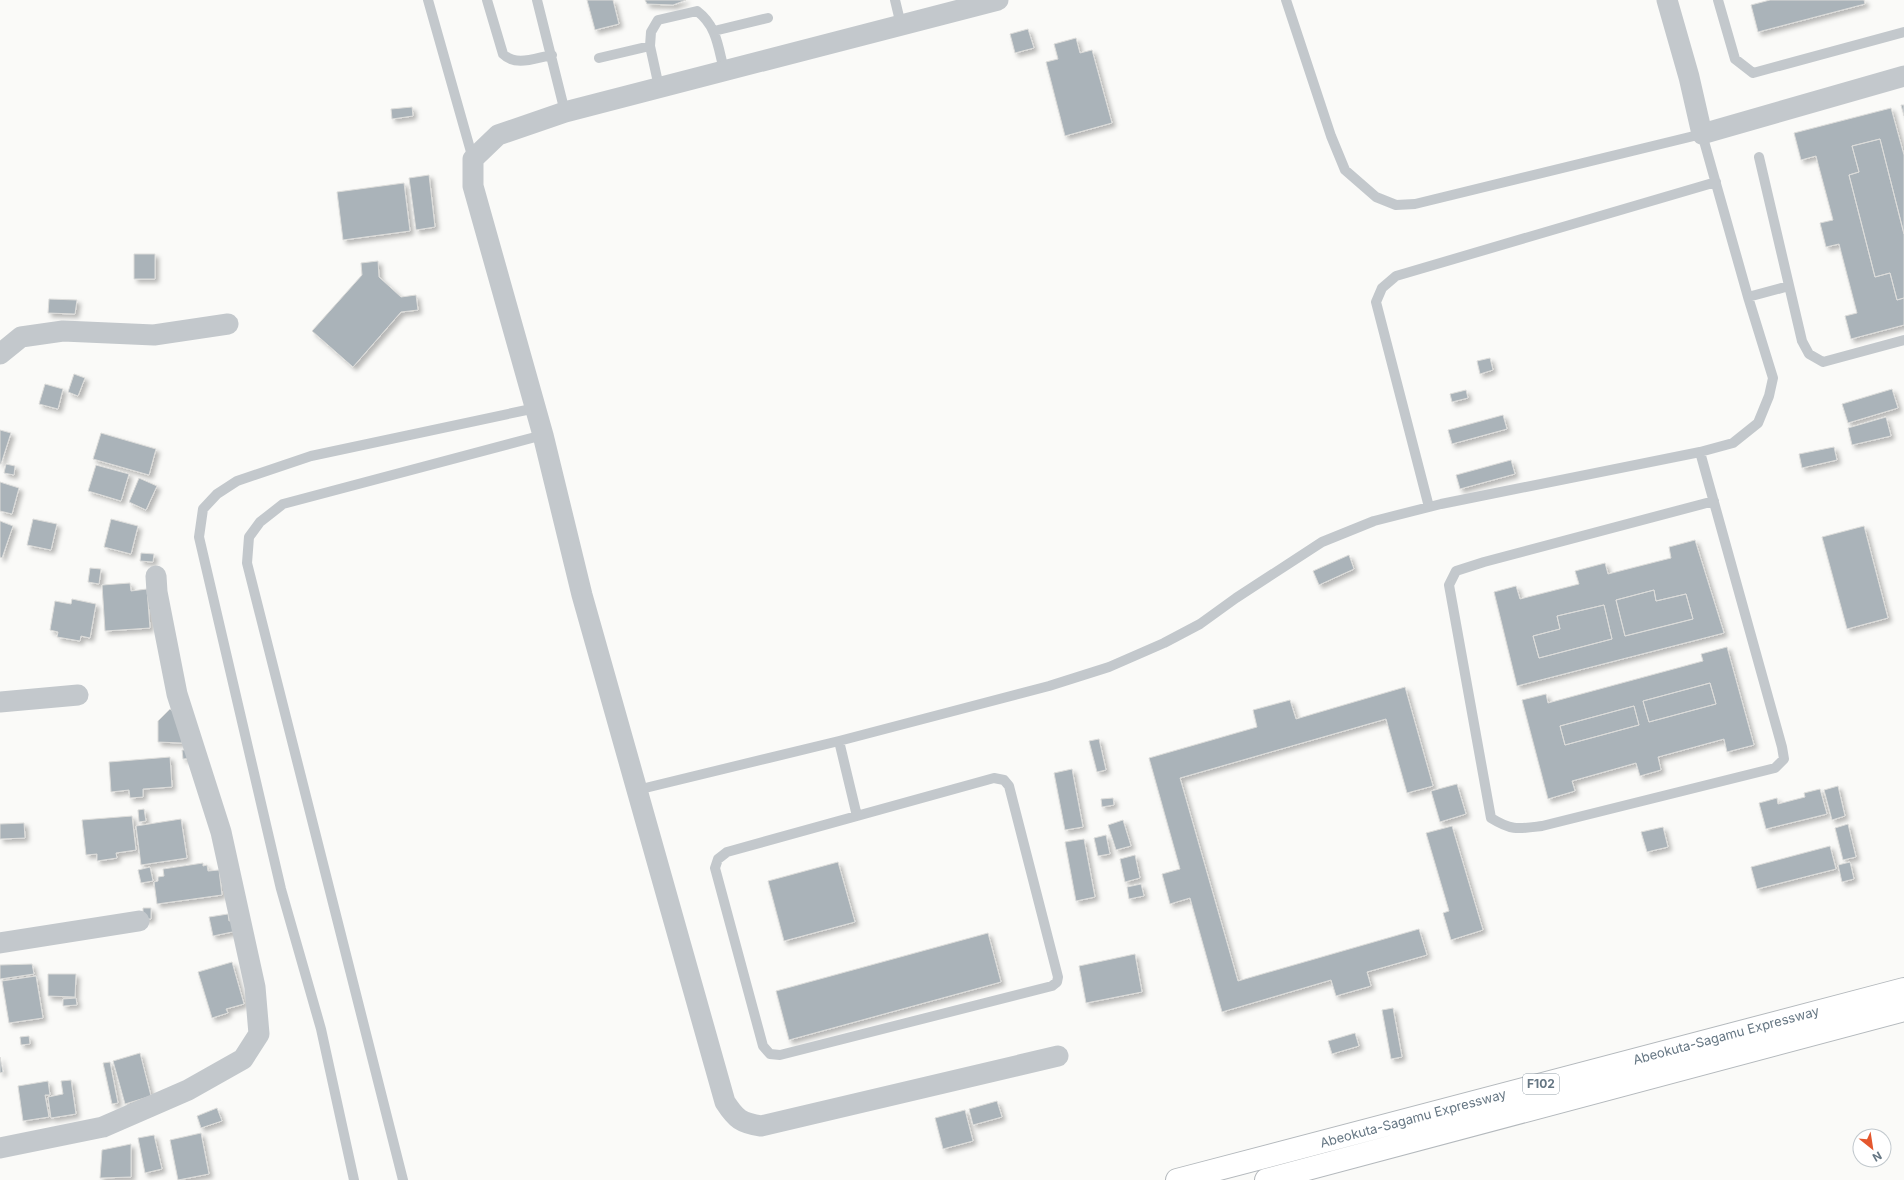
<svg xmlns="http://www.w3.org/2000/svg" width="1904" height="1180" font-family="Inter,sans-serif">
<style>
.building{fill:#aab3b9;stroke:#dcdcda;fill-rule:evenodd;filter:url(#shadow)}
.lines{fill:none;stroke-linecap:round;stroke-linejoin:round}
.trunk-casing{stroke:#b4b9bd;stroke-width:24}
.service{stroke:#c3c8cc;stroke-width:10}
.minor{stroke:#c3c8cc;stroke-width:21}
.trunk{stroke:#fff;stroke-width:22}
.labels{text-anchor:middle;stroke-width:4;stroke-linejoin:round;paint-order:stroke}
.shield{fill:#fff;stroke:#939fa8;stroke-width:1}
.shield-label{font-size:12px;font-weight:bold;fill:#657683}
.street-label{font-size:13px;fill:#657683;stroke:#fff}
</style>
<defs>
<filter id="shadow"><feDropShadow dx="3.5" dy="3.5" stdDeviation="2" flood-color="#0004"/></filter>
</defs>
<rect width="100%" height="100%" fill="#fafaf8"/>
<path class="building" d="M587,0H613L619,24L595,30Z
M645,0H686L673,5L647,4Z
M1770,0H1864L1865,4L1758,32L1751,5Z
M1028,29L1034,48L1015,53L1010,34Z
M1076,38L1080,53L1092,50L1112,123L1065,136L1046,62L1058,59L1054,44Z
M1901,105H1904V116Z
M412,107L413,116L392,119L391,109Z
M1891,108L1904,155V234L1880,139L1852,146L1859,172L1849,175L1875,277L1890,273L1897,300L1904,298V325L1851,339L1845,316L1857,313L1839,244L1826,247L1820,223L1833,220L1816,156L1801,160L1794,133Z
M1880,139L1904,234V298L1897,300L1890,273L1875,277L1849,175L1859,172L1852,146Z
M429,175L435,227L416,230L409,178Z
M404,183L410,231L343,240L337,192Z
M134,254H155V279H134Z
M378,261L379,277L401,297L416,295L418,310L401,312L353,367L312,331L362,275L361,263Z
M49,299L77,300L75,314L48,313Z
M1490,358L1493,370L1480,374L1477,361Z
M74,374L85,378L78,396L68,392Z
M45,384L63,389L58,409L39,404Z
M1892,389L1898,408L1848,423L1842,404Z
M1466,390L1468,398L1452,402L1450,394Z
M1503,415L1507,429L1452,444L1448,430Z
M1886,417L1891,436L1852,445L1848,428Z
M0,430L11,433L1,464H0Z
M101,433L156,449L149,475L93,459Z
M1834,447L1837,460L1802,468L1799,454Z
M1511,460L1515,474L1460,489L1456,475Z
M6,464L15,466L14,475L4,473Z
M96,465L129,474L121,501L88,491Z
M139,478L157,486L146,510L129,502Z
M0,482L19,488L12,514L0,511Z
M33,519L57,524L51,550L27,545Z
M111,519L138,526L131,554L104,547Z
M0,521L13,526L2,558L0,557Z
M1864,526L1888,618L1847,629L1822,537Z
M1695,540L1724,633L1517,686L1494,592L1516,586L1520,599L1579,584L1575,571L1605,563L1608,574L1671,558L1669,547ZM1654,590L1656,601L1686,594L1693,619L1625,636L1616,600ZM1604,605L1612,639L1539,658L1533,636L1560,629L1557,616Z
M141,553L154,554L153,562L140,561Z
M1349,555L1354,569L1319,585L1313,571Z
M90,568L101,569L99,584L88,582Z
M130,583L131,591L147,589L150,628L105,631L102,585Z
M1654,590L1656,601L1686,594L1693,619L1625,636L1616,600Z
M72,599L96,604L90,638L81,636L80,641L57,637L58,632L50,630L55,601L71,604Z
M1604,605L1612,639L1539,658L1533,636L1560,629L1557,616Z
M1727,647L1754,745L1727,752L1724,739L1658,757L1661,770L1640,776L1636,763L1572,781L1575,791L1548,799L1522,700L1546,694L1548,703L1703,661L1701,654ZM1710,683L1716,704L1649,722L1643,701ZM1634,706L1639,725L1565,745L1560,726Z
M1710,683L1716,704L1649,722L1643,701Z
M1405,687L1433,786L1407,793L1386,719L1180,778L1238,981L1419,929L1427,955L1367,972L1371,986L1336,996L1331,980L1222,1012L1190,898L1170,904L1162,874L1180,869L1149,758L1257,727L1253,710L1290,700L1296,719Z
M1634,706L1639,725L1565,745L1560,726Z
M170,709L183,722L182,743L158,742V721Z
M1099,739L1106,770L1097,772L1089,741Z
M182,750H192L193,758L183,759Z
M170,757L172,787L143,789V797L130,798L129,790L111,792L109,762Z
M1072,769L1083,827L1065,830L1054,773Z
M1457,784L1466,814L1440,822L1431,791Z
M1838,786L1845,816L1832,820L1824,790Z
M1820,789L1827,814L1766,829L1759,803L1777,798L1778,804L1805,797L1804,793Z
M1113,798L1114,805L1102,807L1101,799Z
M144,809L146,821L139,822L138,810Z
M132,816L136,850L116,853L117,858L97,861V854L86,855L82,820Z
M181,819L187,858L141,865L136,826Z
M1123,820L1131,846L1116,850L1108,825Z
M24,823L25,838L0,839V824Z
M1848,824L1856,857L1843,860L1835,828Z
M1452,826L1483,930L1451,940L1443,913L1449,911L1426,833Z
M1663,827L1668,847L1647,852L1641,832Z
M1106,835L1110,854L1098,856L1094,838Z
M1084,839L1095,897L1076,901L1065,842Z
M1830,846L1836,869L1757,889L1751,867Z
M1135,855L1140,878L1125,882L1120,859Z
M838,862L855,922L784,941L768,881Z
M1850,862L1854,879L1842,882L1838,865Z
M203,863V866L207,865L208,871L219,870L222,895L157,904L154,882L158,881V877L164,876L163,869Z
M150,867L153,881L141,883L138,870Z
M1141,884L1144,896L1129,899L1127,887Z
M143,908H151V919H143Z
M228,914L229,921L235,920L237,931L213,936L209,917Z
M988,933L1001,982L789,1040L776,991Z
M1135,954L1142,992L1086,1003L1079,966Z
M232,962L244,1004L226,1009L228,1013L212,1018L198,972Z
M32,964L34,974L0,979V965Z
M48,974H76L75,997L48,996Z
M36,976L43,1018L9,1023L2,981Z
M76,998L77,1005L63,1006V999Z
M1393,1008L1402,1057L1391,1059L1382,1010Z
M1355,1033L1359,1046L1332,1054L1328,1041Z
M29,1036L30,1044L21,1045L20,1037Z
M140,1053L151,1096L125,1104L113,1061Z
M0,1057L3,1072L0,1073Z
M110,1062L118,1103L112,1104L103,1063Z
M71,1080L76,1114L51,1118L48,1097L63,1094L61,1081Z
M48,1081L50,1095H45L49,1117L23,1121L18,1086Z
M997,1101L1002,1117L973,1125L969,1109Z
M217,1108L222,1121L201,1128L197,1116Z
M965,1110L973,1141L943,1149L935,1118Z
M201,1133L209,1174L178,1180L170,1140Z
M154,1135L162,1169L145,1173L138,1138Z
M131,1144V1177L100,1178L102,1150Z"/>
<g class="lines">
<g class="trunk-casing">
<path id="trunk" d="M1177,1180L1904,989
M1266,1180L1904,1010"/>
</g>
<path class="service" d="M428,0L473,159
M487,0L503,54C516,67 535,58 552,55
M537,0L565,112
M895,0L901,25
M1718,0L1735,59L1753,73L1904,32
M714,31L768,18
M599,58L650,46
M659,87L650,46L651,32L658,20L697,11C717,26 718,47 724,70
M1759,157L1802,341L1809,354L1823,362L1904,340
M1748,297L1789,286
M1700,452L1782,747L1784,759L1775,768L1542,826C1518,829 1512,831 1491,818L1449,585L1456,571L1484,562L1714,501
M1429,507L1376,302L1382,288L1396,276L1716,182
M839,741L857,816
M994,778L1004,780L1009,786L1058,977L1057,982L1052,986L780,1055L770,1054L763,1046L715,868L718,859L727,852Z
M637,790L839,741L1049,686L1109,667L1164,643L1200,624L1236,598L1322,542L1374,521L1441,504L1700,452L1733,443L1758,423L1769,396L1773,378L1748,297L1702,134L1415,204L1396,205L1376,197L1345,170L1331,136L1286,0
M354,1180L321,1029L281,889L199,537L203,509L217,494L237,481L311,456L536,408
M403,1180L247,563L249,537L260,522L283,504L543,435"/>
<path class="minor" d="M998,0L565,112L498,135L473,159V186L543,435L582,595L725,1102C736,1119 741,1123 761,1126L1058,1056
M1667,0L1689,77L1702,134L1904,76
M0,354L21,337L63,331L154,335L228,324
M0,702L78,695
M0,943L139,921
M0,1148L103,1127L188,1090L243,1059L259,1034L255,987L221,832L177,694L157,592L156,576"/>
<use href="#trunk" class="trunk"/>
</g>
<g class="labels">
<rect class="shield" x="1523" y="1074" width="36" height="20" rx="3"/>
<g class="shield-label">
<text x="1541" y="1088">F102</text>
</g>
<g class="street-label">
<text transform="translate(1726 1035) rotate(-15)" y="5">Abeokuta-Sagamu Expressway</text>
<text transform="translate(1413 1118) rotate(-15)" y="5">Abeokuta-Sagamu Expressway</text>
</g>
</g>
<g transform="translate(1872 1148) rotate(150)"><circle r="19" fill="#ffffff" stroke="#c1c8cd"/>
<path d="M0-3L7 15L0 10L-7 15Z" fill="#e4572e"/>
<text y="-6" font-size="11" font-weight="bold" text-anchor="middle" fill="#657683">N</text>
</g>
</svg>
